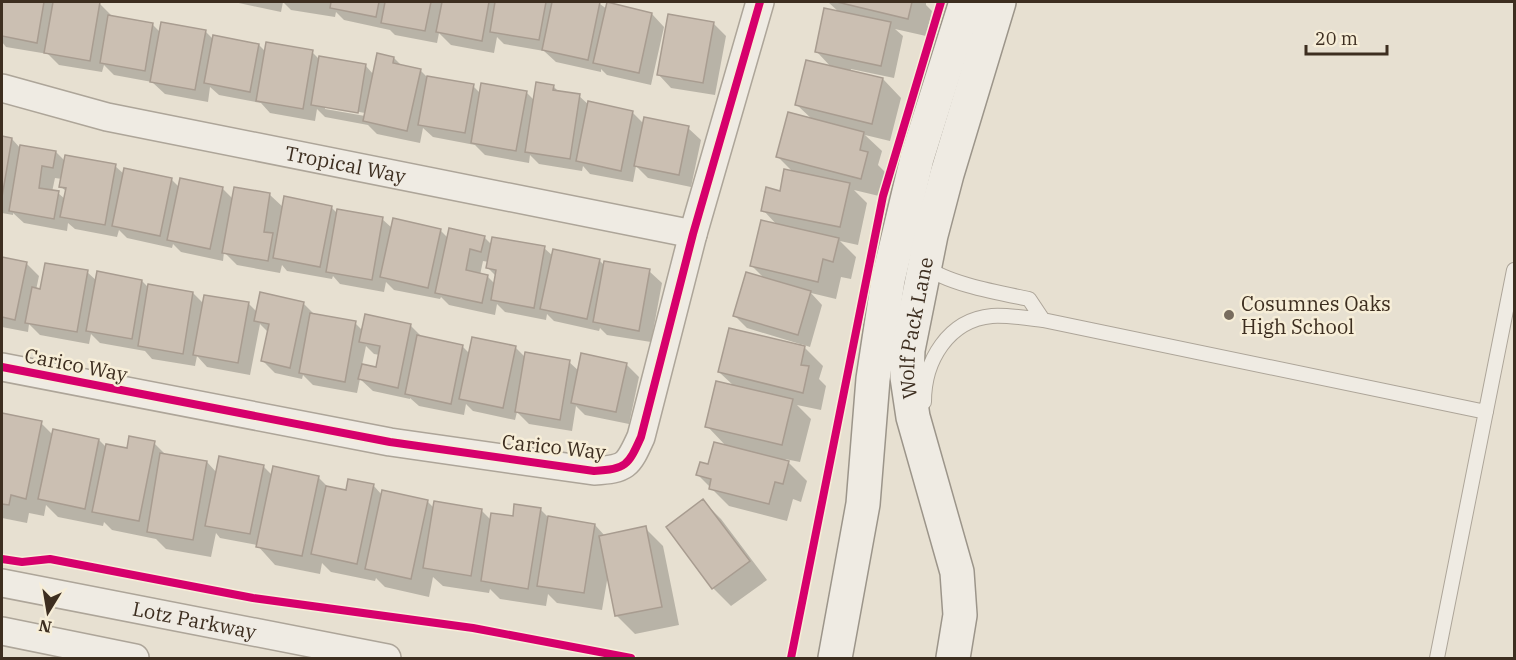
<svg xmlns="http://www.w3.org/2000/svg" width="1516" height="660" font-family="'IBM Plex Serif',serif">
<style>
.shadow{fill:#0003;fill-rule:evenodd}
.building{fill:#cbbfb2;stroke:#a89c90;stroke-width:1.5}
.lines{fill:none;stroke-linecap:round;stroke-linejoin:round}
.lane-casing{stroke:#ada599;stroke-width:16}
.street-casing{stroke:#ada599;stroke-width:30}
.secondary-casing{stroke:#9c958a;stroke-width:36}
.lane{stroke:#efebe3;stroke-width:14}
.street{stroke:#efebe3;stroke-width:27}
.secondary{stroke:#efebe3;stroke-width:33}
.cycleway-casing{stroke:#f7eed8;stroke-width:11}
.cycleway{stroke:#d6006c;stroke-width:8}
.poi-dot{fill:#786c5e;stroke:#f7eed8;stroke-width:2}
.labels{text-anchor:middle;stroke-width:5;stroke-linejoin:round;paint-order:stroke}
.street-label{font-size:20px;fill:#3d2e20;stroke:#f7eed8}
.poi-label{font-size:20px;fill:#3d2e20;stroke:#f7eed8;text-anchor:start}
</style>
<rect width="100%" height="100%" fill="#e7e0d1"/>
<path class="shadow" d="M2,2H51L54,4L55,2L99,3L112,16L152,24L161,33L205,31L214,40L259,45L266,52H312L320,60L365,65L374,75L394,58L402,66L420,70L428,78L473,86L481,94L526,92L535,101L553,86L559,92L579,96L589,105L632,112L644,124L688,128L701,140L691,187L648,178L636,166L633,182L590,174L583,166L582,171L539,164L530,155L529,163L485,155L475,145L433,137L423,128L420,143L377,134L368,125L325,117L317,109L315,121L270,113L261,103L219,95L210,87L208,102L165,94L152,82L114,75L104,65L102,72L59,65L48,54L6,47L2,42ZM325,106L365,113V116L325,109Z
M234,2H597L607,9L652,14L664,27L651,85L607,75L601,69V72L556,62L544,51L504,44L497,37L494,53L451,45L439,33L437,43L395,35L390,30L344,20L336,12L335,17L291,10L283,2L281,12Z
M828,2H926V5L932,11L926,36L895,29L903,36L894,78L851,69L850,72L883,79L901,98L890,141L865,135L882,151L878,165L885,172L879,196L854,190L867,203L858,245L840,241L856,257L851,279L841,277L836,299L811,293L822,305L810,347L801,344L823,366L819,379L826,386L821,410L797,405L811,419L800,462L785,459L807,481L801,502L793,499L787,521L729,506L698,475L727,447L707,426L735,387L719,372L799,346L800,344L747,328L735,316L765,279L752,266L778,226L763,210L781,192L794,173L778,157L813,120L797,105L832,68L817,52L839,12Z
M713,23L726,36L715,95L671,88L659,75Z
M2,138L12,139L21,149L56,152L65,161L115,166L124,174L171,179L179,187L222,188L233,199L270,195L284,208L331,207L338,214L382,219L392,228L440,230L448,238L484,237L492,245L544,248L553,256L599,260L605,266L649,271L662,283L651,342L607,335L600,328L599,331L554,321L547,314L546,320L505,312L497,304L495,315L449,305L441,297L440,299L394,290L386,282L384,292L340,284L333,276L332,279L287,271L282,265L280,273L237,265L224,252L223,261L181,252L173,244L172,248L127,238L119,230L117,237L75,229L68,223L67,231L24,223L13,213V215L2,213ZM55,178L62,179L60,186L67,192L65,199L58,193L52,192ZM483,261L489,262L488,268L497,277L495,284L487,276L480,275Z
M2,258L26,263L39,276L36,290L41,291L87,272L97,281H142L149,288L193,293L204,304H249L258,313L303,303L316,316L355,323L363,331L411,326L423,338L462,346L470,354L515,347L526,358L569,362L579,371L626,364L639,377L629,424L585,415L576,406L572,431L529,424L517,412L515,420L473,411L466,404L464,415L419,406L410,398V399L373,391L360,379L357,393L313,385L303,375L302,379L275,373L263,361L269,333L260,324L250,375L207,367L197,356L195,366L152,359L145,351L100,343L91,334L89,344L40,335L29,324L28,332L2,327ZM366,346L374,354L380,355L377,369L362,365Z
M2,415L41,423L53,435L99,440L107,448L128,450L154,443L166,455L207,462L217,473L263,466L272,475L318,477L329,488L347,492L373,485L382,495L427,501L434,508L481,510L491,520L514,518L540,509L549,518L595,525L605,536L645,528L663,546L679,625L635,634L616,615L608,575L602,610L557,603L548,594L546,606L500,599L490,589L489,593L443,586L433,577L429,597L385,587L376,578L375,581L331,572L322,563L320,574L275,565L257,545L220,538L216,533L211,557L166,549L156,539L112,530L104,522L103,526L58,517L46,505L44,516L29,513L27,523L2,518Z
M703,501L721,519L767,580L731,606L713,588L668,527Z"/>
<path class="building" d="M2,2H44L37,43L2,36Z
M53,2H100L90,61L44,53Z
M331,2H379L376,17L330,8Z
M385,2H431L425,31L381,23Z
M442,2H489L482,41L436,32Z
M495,2H546L539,40L490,32Z
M552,2H600L588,60L542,50Z
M607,2L652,13L639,73L593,63Z
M837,2H912L908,19Z
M824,8L891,22L881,66L815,52Z
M668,14L714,22L703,83L657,75Z
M108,15L153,23L145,71L100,63Z
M161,22L206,30L195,90L150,82Z
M213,35L259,44L250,92L204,83Z
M266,42L313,50L303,109L256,101Z
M377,53L394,57L393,63L421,69L407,131L363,121Z
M319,56L366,64L358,113L311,105Z
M806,60L883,78L872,124L795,105Z
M427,76L474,84L465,133L418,125Z
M536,82L554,85L553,90L580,94L570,159L525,152Z
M481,83L527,91L516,151L471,143Z
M588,101L633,111L621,171L576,161Z
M788,112L864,132L860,150L868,152L861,179L776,157Z
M644,117L689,126L679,175L634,166Z
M2,136L12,138L2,197Z
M20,145L56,151L53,168L42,166L39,188L59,191L54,219L9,211Z
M65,155L116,164L105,225L60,217L66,188L59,187Z
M124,168L172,178L160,236L112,226Z
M784,169L850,183L840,227L761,211L766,187L780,191Z
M180,178L223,187L210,249L167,240Z
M234,187L270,193L264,232L273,233L268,261L222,253Z
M284,196L332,206L320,267L273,258Z
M337,209L383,217L372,280L326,272Z
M393,218L441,229L428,288L380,277Z
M761,220L839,238L833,262L823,259L818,282L750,266Z
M449,228L485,236L481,252L470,249L466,270L488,275L482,303L435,293Z
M492,237L545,246L534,308L491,300L496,270L486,268Z
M553,249L600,259L587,319L540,309Z
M2,257L27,262L15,320L2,317Z
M604,261L650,269L639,331L593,322Z
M45,263L88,270L77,332L25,323L32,287L40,289Z
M97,271L142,280L132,339L86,331Z
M746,272L811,291L798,335L733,316Z
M148,284L193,292L183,354L138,346Z
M260,292L304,302L290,368L261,361L269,324L254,321Z
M204,295L249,302L238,363L193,355Z
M310,313L356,321L345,382L299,373Z
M365,314L411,324L398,388L358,379L362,364L376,367L380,346L359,342Z
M729,328L805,346L801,365L809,366L803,393L718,372Z
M417,335L463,345L451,404L405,394Z
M472,337L516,346L503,408L459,399Z
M525,352L570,360L560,420L515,412Z
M581,353L627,363L616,412L571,403Z
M716,381L793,399L782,445L705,427Z
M2,413L42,421L26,499L11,495L9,505L2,504Z
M53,429L99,439L85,509L38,499Z
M129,436L155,441L139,521L92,512L106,444L127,448Z
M714,442L789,461L783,484L775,482L769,504L709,489L711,479L696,475L700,462L708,464Z
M160,453L207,461L193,540L147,532Z
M219,456L264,465L250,534L205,526Z
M273,466L319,476L302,556L256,547Z
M348,479L374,484L357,564L311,554L326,486L346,490Z
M382,490L428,500L411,579L365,569Z
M703,499L750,561L712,589L666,527Z
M434,501L482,509L471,576L423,568Z
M514,504L541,508L528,589L481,581L491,513L513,516Z
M548,516L595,524L584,593L537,586Z
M646,526L662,607L615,616L599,536Z"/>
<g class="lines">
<g class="lane-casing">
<path id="lane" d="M925,266C947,284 1000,293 1029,299L1043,320
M924,402C924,361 948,320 992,316C1009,315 1027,318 1043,320L1486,412
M1437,658L1514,270"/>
</g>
<g class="street-casing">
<g id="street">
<path id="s1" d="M2,88L107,117L693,234"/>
<path d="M2,367L390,442L594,471C626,469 628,466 641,437L693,234L760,2"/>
<path id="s2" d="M2,583L387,658"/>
<path d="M2,631L135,658"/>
</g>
</g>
<g class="secondary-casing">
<g id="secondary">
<path d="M835,658L863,504L873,379L888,280L917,158L966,2"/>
<path id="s3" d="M953,658L960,615L957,572L913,417L907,377L908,350L931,235L947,174L999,2"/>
</g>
</g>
<use href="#lane" class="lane"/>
<use href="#street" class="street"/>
<use href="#secondary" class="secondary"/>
<g class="cycleway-casing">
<path id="cycleway" d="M2,367L390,442L594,471C626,469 628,466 641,437L693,234L760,2
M2,559L22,562L50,559L253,598L473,628L631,658
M791,658L883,196L941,2"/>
</g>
<use href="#cycleway" class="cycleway"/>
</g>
<circle class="poi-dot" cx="1229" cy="315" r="6"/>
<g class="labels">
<g class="street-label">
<text dy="7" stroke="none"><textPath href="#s1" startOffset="352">Tropical Way</textPath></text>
<text dy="7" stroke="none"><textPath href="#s3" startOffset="338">Wolf Pack Lane</textPath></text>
<text transform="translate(76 365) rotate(11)" y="7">Carico Way</text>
<text transform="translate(554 447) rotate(6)" y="7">Carico Way</text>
<text dy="7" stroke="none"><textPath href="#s2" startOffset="196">Lotz Parkway</textPath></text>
</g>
<g class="poi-label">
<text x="1241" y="311">Cosumnes Oaks<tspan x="1241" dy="23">High School</tspan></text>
</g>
</g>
<rect width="1516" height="660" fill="none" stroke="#3d2e20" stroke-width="6"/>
<g transform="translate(48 612) rotate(191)" stroke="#f7eed8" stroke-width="4.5" paint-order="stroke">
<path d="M0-4.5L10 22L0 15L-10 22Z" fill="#3d2e20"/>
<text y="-9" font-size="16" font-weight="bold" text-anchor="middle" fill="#3d2e20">N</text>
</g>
<path d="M1306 45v9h81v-9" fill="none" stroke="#3d2e20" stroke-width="3"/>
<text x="1315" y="45" font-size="18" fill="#3d2e20" stroke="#f7eed8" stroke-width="4.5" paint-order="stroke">20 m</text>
</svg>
